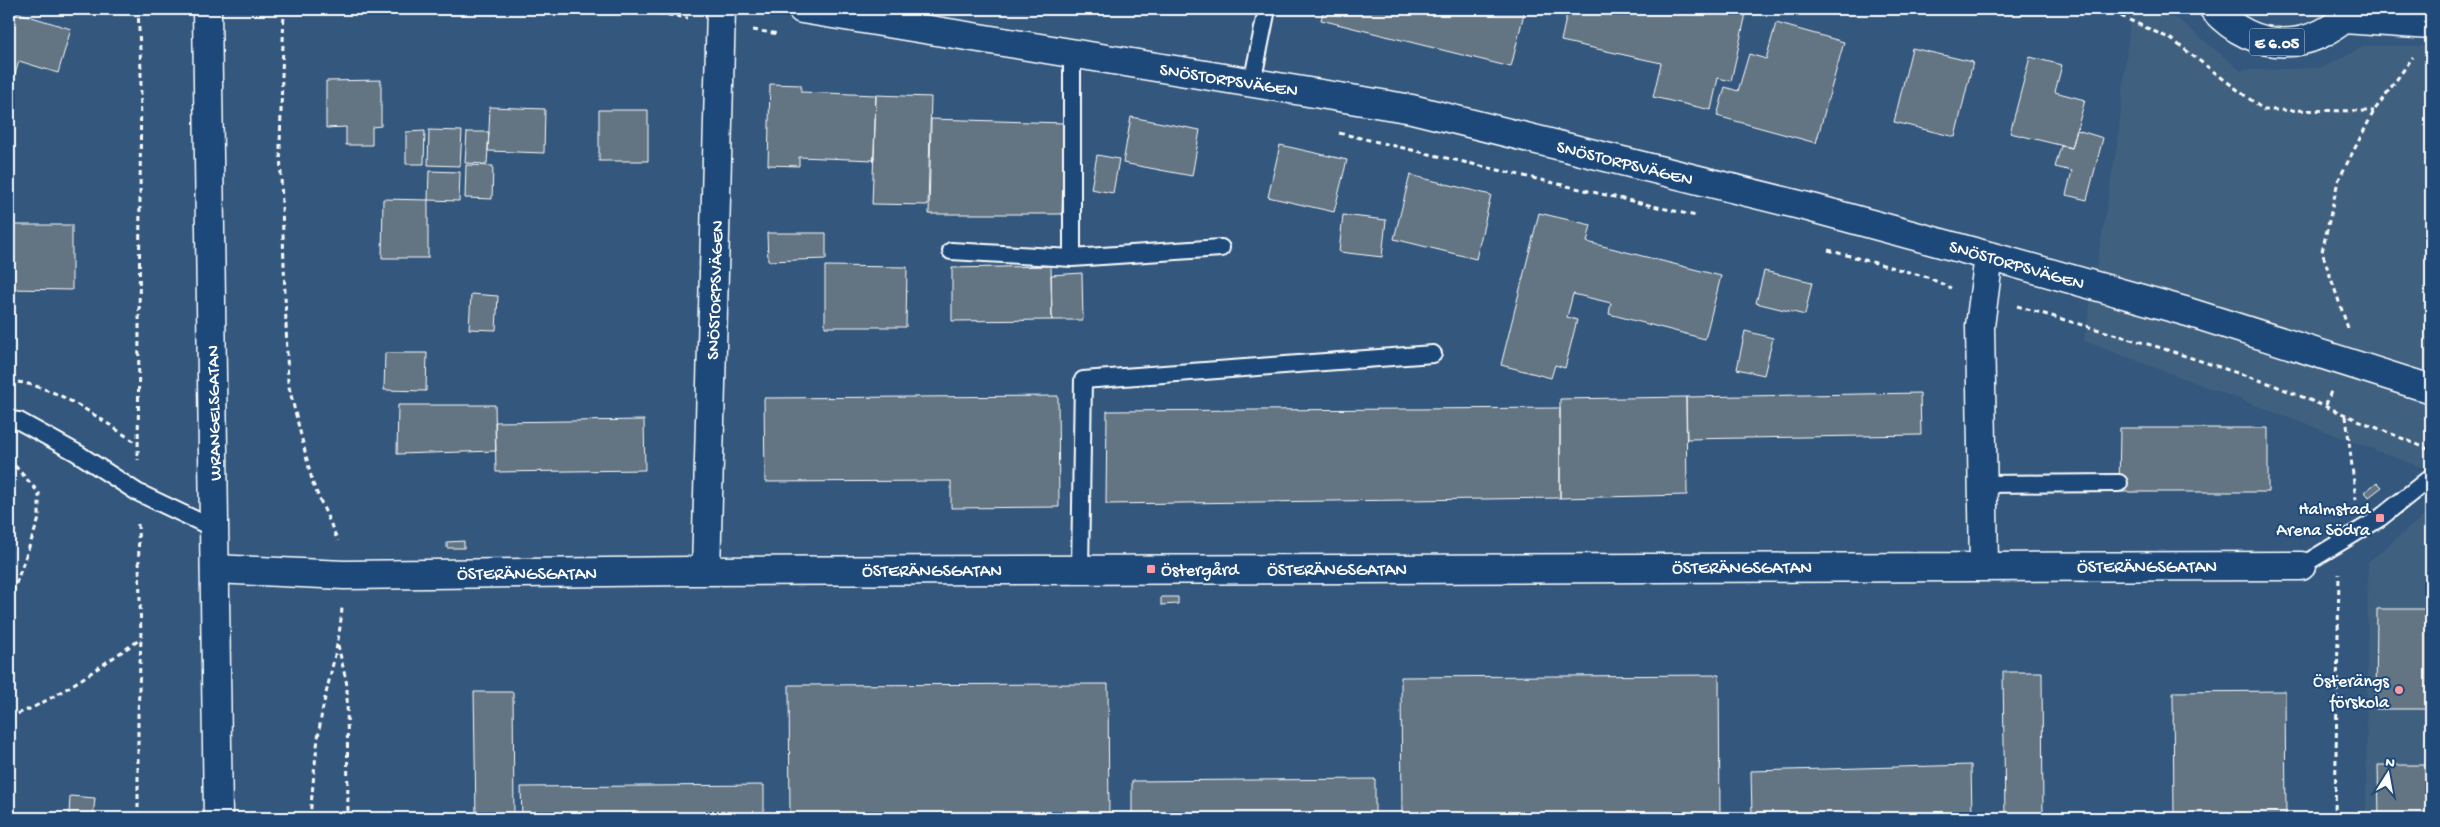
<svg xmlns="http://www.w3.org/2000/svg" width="2440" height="827" font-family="'Gochi Hand',sans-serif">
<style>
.built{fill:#41607f}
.building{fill:#637583;stroke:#fff}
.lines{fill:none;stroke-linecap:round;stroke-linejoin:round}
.service-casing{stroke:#fff;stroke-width:20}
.minor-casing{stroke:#fff;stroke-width:31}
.secondary-casing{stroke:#fff;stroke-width:31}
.trunk-casing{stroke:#fff;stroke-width:31}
.path{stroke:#fff;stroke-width:3;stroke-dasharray:5 4;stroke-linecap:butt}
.service{stroke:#1f4a7a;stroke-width:16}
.minor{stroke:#1f4a7a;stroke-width:28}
.secondary{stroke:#1f4a7a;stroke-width:28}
.trunk{stroke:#1f4a7a;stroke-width:28}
.poi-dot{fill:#ff9aa2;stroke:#1f4a7a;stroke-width:2}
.labels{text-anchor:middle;stroke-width:4;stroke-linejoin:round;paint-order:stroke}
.shield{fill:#1f4a7a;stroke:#bcc9d7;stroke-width:1}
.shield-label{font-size:16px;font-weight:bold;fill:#fff}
.street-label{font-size:18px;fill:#fff;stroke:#1f4a7a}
.poi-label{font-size:18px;fill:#fff;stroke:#1f4a7a;text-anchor:end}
</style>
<rect width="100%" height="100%" fill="#33577d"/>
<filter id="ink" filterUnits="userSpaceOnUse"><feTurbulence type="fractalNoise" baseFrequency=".02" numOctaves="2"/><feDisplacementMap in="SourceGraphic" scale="10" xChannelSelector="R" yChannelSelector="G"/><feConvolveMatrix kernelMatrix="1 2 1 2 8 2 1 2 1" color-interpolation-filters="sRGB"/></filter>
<g filter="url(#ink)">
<path class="built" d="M2131,9L2178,19L2240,70L2321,68L2365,46H2431V471L2084,341L2118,139Z
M2431,510V818H2366L2368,562Z"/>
<path class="building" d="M1324,9H1525L1511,67L1321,20Z
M1568,9H1747L1731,81L1718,78L1711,110L1653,97L1661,63L1561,41Z
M9,10L71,29L58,73L19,61L9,94Z
M1776,23L1844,42L1816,143L1717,116L1725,87L1738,91L1749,54L1766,59Z
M1912,48L1973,62L1955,137L1894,122Z
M2030,57L2062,65L2055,92L2085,100L2072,148L2010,133Z
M381,80V126L372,127V145H346V127L326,128V81Z
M770,84L801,85V92L876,95L874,160L799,157V166L768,165Z
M876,95L931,97L928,205L872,204Z
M490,107L545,109L544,153L488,151Z
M599,110H648V161H599Z
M1131,117L1200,130L1192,176L1123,163Z
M931,119L1064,123L1062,214H929Z
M429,130L462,131L460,166L428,165Z
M2077,130L2103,138L2087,200L2066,195L2072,171L2055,167L2061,146L2072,148Z
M425,131L424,164H406V132Z
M467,132H489L487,164L465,163Z
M1280,145L1347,160L1334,212L1268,197Z
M1097,155L1119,159L1113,193L1091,189Z
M466,165L493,166L492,199L465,198Z
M429,171L460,172L459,201L428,200Z
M1410,175L1491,195L1476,259L1394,239Z
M383,199L428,200V258H382Z
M1539,213L1591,225L1587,242L1721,276L1705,339L1609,314L1611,303L1573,294L1567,317L1577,320L1565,368L1555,365L1551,378L1501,365Z
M1343,215L1386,220L1382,257L1339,252Z
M9,225H72V290L9,289Z
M767,233H826V259L768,261Z
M825,266L907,267L906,327H825Z
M1051,266L1052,320L952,321V268Z
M1764,271L1812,282L1805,315L1756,303Z
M1082,273L1083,320H1052L1051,275Z
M471,294L498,296L496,330L469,329Z
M1745,331L1773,338L1764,375L1737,369Z
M385,353H427L426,391L384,390Z
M1920,393L1921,435L1687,439L1686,397Z
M1058,396L1059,507L951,508V481L765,482L764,398Z
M1686,397L1687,495L1560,498V399Z
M398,405H495L496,451L397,454Z
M1560,408V498L1106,504L1107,411Z
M644,420L645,470L496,472L495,422Z
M2120,428H2268V492H2119Z
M2377,482L2382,487L2369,497L2365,492Z
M464,541V548H447V542Z
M1161,597H1178V604L1161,605Z
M2377,609H2431V709H2376Z
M2003,672H2042L2043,818H2005Z
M1719,675L1720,818H1402L1401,677Z
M1108,684L1109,818H790L789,685Z
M2285,691L2286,818H2174L2173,692Z
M474,692H513L514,818H476Z
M1971,765L1972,818H1752L1751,771Z
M2378,765H2431V818H2379Z
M1375,779V818H1132V781Z
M764,785V818H522L521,787Z
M70,796L95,798L93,818L69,816Z"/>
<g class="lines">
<g class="service-casing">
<path id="service" d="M1252,83L1267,9
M951,251L1072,258V54
M1072,258L1221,248
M9,420L19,421L77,453L137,492L215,529
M1983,484L2119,483
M2301,566L2380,518L2431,477
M1080,570L1083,380L1433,354"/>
</g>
<g class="minor-casing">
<path id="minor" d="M802,9L1412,109L1812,208L1989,256L2188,312L2431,389
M1984,566L1980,326L1989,256
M215,569L344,575L690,571L2301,566
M706,571L721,9"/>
</g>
<g class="secondary-casing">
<path id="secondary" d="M207,9L218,818"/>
</g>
<g class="trunk-casing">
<path id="trunk" d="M2214,9C2255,54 2313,53 2354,9
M2344,19L2431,25"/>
</g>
<path class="path" d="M138,9L141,70L138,460
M284,9L280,145L288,383L313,484L338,541
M632,9L688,18
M2095,9L2112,12L2171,39L2264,110L2374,111
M753,30L779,34
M1339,133L1696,216
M1828,250L1927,277L1951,288
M2017,306L2158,347L2271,384L2428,449
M2348,328L2322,252L2338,181L2374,111L2413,57
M9,381C55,384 100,419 138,444
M2326,405L2331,391
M2346,416L2356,500
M9,459L39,493V519L9,603
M138,524L141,638L138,715V818
M338,645L347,685L348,818
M9,716C44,709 108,660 141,639
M310,818C313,783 316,747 322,712C329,677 340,643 342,607
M2335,818L2339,574"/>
<use href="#service" class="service"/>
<use href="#minor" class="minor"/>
<use href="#secondary" class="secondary"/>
<use href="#trunk" class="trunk"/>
</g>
</g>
<g class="poi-dot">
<rect x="2375" y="513" width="10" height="10" rx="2.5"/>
<rect x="1146" y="564" width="10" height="10" rx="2.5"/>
<circle cx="2399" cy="690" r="5"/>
</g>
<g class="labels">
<rect class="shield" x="2249.5" y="28.5" width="55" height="27" rx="4"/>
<g class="shield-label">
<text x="2277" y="48">E 6.05</text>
</g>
<g class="street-label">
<text transform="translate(1229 79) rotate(9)" y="6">SNÖSTORPSVÄGEN</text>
<text transform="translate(1625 162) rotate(14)" y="6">SNÖSTORPSVÄGEN</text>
<text transform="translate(2017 264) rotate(16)" y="6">SNÖSTORPSVÄGEN</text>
<text transform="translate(714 290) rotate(-88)" y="6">SNÖSTORPSVÄGEN</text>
<text transform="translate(213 413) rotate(-91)" y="6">WRANGELSGATAN</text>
<text x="2147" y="572">ÖSTERÄNGSGATAN</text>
<text x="1742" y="573">ÖSTERÄNGSGATAN</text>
<text x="1337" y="575">ÖSTERÄNGSGATAN</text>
<text x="932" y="576">ÖSTERÄNGSGATAN</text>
<text x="527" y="579">ÖSTERÄNGSGATAN</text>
</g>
<g class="poi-label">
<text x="2370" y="514">Halmstad<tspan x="2370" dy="21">Arena Södra</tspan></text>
<text x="1161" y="575" text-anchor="start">Östergård</text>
<text x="2389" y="686">Österängs<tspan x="2389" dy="21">förskola</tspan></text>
</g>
</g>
<rect width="2440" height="827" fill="none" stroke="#1f4a7a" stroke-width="30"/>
<rect x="15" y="15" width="2410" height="797" fill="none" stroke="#fff" stroke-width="2" filter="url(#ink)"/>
<g transform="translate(2388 774) rotate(11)" stroke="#1f4a7a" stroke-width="4" paint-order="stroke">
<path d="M0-4L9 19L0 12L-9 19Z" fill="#ffffff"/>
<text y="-8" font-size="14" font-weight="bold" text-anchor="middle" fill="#ffffff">N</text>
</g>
</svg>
